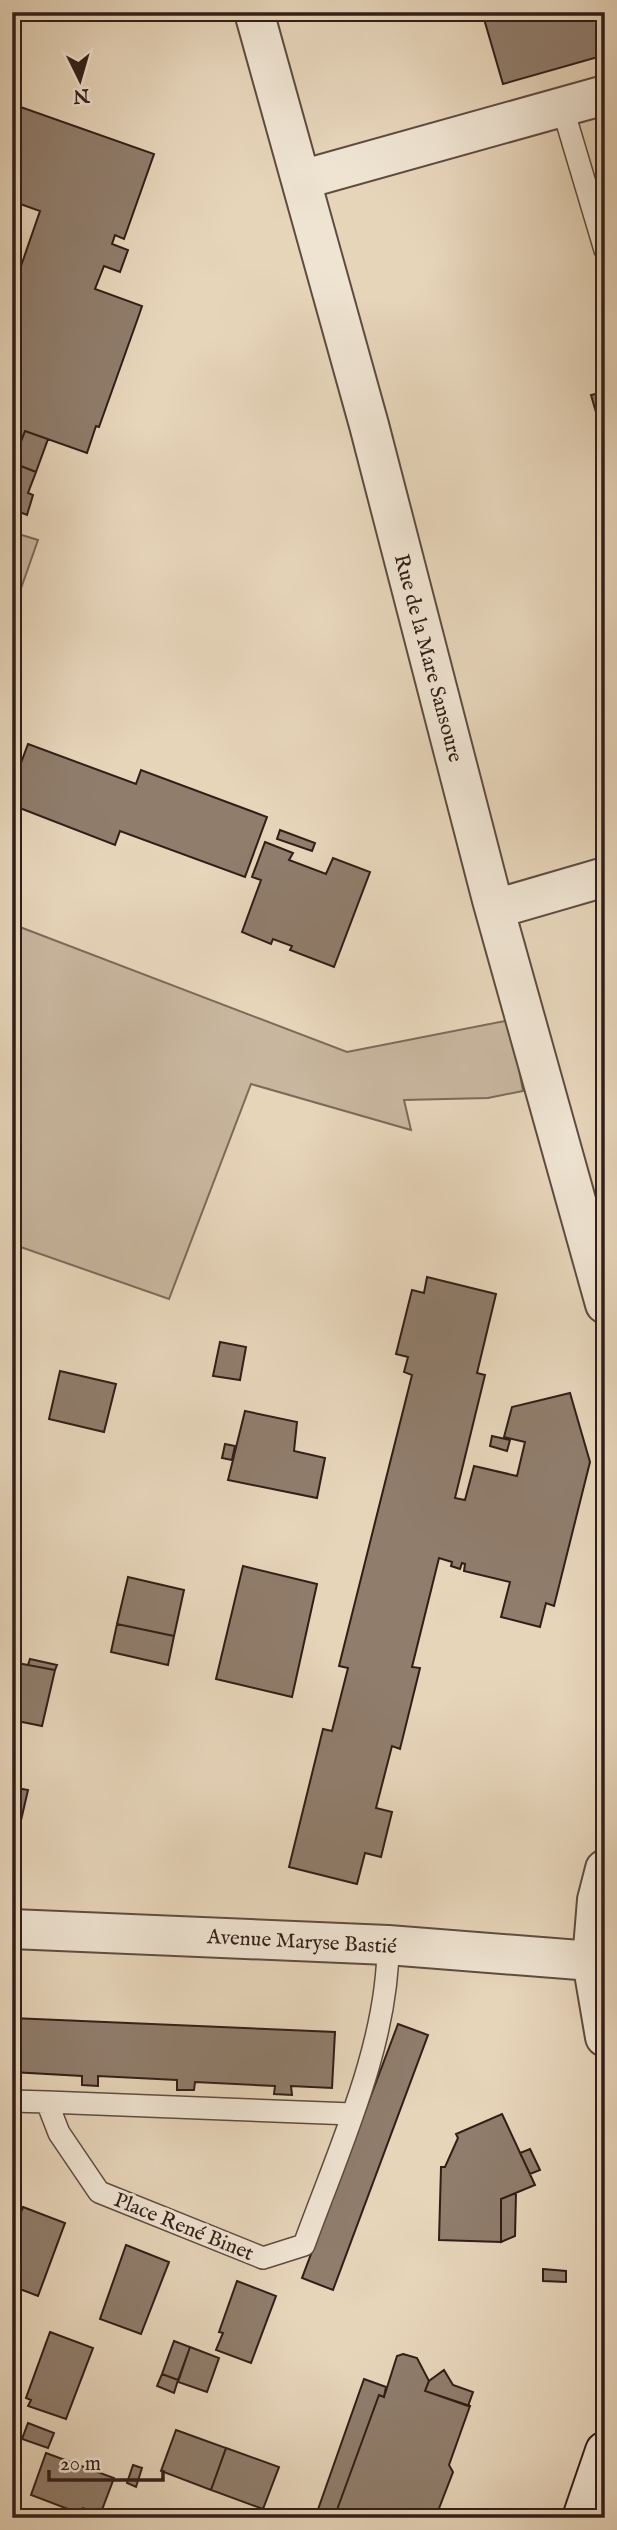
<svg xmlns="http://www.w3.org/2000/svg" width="617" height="2530" font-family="'IM FELL English',serif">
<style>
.green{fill:#c8b69e;stroke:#7c6a5a;stroke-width:2}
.building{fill:#907d6c;stroke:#311e17;stroke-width:2}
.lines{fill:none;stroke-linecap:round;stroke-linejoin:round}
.service-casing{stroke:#5e4c40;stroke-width:24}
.minor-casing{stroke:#5e4c40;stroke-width:42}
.secondary-casing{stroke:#311e17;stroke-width:42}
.service{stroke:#efe4d2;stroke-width:21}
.minor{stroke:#efe4d2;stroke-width:38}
.secondary{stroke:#efe4d2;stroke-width:38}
.labels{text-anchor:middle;stroke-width:6;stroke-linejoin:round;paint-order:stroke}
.street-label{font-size:21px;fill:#311e17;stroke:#efe4d2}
</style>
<rect width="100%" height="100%" fill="#e7d5ba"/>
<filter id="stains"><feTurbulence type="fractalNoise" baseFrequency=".00286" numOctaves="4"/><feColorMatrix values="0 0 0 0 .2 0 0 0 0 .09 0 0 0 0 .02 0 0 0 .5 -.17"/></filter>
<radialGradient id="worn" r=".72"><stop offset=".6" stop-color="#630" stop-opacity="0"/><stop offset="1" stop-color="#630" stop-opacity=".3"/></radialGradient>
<path class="green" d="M12,532L38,540L12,614Z
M12,924L347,1052L510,1020L523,1091L488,1098L404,1100L411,1130L251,1084L169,1299L12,1244Z"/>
<path class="building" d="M482,12H605V55L503,84Z
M12,104L154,154L124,239L115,235L112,244L128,250L120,272L104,266L95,289L142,306L139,315L99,427L96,426L87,453L25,431L13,463L36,472L28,493L33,495L27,515L12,509V263L21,266L40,211L12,201Z
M605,392V443L591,395Z
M25,431L48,439L36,472L13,463Z
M28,744L136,784L141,770L267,817L245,877L120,831L115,845L12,805V787Z
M280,830L315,843L312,851L277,839Z
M265,842L293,853L289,860L326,874L333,858L370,872L334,967L290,950L292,946L273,939L271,944L242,932L261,880L252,877Z
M427,1277L496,1294L477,1373L485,1375L455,1498L465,1500L474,1466L517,1476L525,1442L504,1437L512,1407L570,1393L590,1462L554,1606L546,1603L540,1627L501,1617L510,1582L464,1571L465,1564L462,1563L460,1569L451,1566L452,1562L439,1558L412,1667L420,1668L400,1749L392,1746L376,1808L392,1812L381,1857L365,1853L357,1884L289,1867L323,1729L332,1731L348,1668L339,1666L412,1375L404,1372L408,1357L396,1354L412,1290L424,1293Z
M220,1342L246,1347L240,1380L213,1376Z
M60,1371L116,1384L104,1432L49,1419Z
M245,1411L297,1422L294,1451L325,1458L317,1498L228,1480Z
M492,1436L510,1440L507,1451L490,1446Z
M225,1444L235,1446L232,1460L222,1458Z
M243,1566L317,1584L292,1697L216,1679Z
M128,1577L184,1590L174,1636L117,1624Z
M117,1624L174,1636L168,1665L111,1652Z
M30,1659L57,1665L55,1670L28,1665Z
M12,1662L55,1670L42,1726L12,1720Z
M12,1787L28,1790L16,1842L12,1841Z
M12,2018L335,2032L332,2088L291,2086L292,2095L274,2094L275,2086L195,2082L194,2090H177V2080L98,2076V2086L82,2085V2076L12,2072Z
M398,2024L428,2035L333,2290L302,2278Z
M502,2114L535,2185L501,2199V2242L439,2240L441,2167H445L458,2138L456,2134Z
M530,2149L540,2170L530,2174L520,2153Z
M516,2193L515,2236L501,2242V2199Z
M23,2207L65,2223L38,2296L12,2286V2236Z
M126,2245L169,2262L141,2334L100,2319Z
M543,2269L566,2271V2282L543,2281Z
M237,2281L276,2296L251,2363L216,2350L223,2333L219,2332Z
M50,2332L93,2348L66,2419L28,2406L31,2400L26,2398Z
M174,2341L190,2347L178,2380L162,2374Z
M190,2347L219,2358L207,2392L178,2382Z
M403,2354L417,2358L429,2381L425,2391L470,2406L449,2465L453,2472L438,2511L430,2518H334L379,2395L384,2397L397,2356Z
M444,2370L453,2385L473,2392L468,2406L425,2391L429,2381Z
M162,2374L178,2380L174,2393L157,2386Z
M364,2379L386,2387L384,2397L379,2395L334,2518H315Z
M28,2423L54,2433L48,2448L22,2439Z
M176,2430L226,2448L211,2490L161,2471Z
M226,2448L279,2467L263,2509L211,2490Z
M46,2453L114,2478L100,2515L83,2508L81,2514L31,2495Z
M133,2465L142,2468L136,2487L127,2483Z"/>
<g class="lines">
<g class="service-casing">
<path id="service" d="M562,106L605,250
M12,2101L47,2102L59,2133L99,2192L263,2258L304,2245C338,2151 388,2045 388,1945
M47,2102L352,2114"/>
</g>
<g class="minor-casing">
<path id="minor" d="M254,12L369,425L492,900L605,1304
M301,180L605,95
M495,909L605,877
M605,1869L597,1900L592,1961L605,2037
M12,1929L388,1945L592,1961"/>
</g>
<g class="secondary-casing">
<path id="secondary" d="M582,2518L605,2451"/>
</g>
<use href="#service" class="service"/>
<use href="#minor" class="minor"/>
<use href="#secondary" class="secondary"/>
</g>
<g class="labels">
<g class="street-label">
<text transform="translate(429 658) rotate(75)" y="7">Rue de la Mare Sansoure</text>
<text transform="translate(302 1941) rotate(3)" y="7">Avenue Maryse Bastié</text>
<text transform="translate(184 2226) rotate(22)" y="7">Place René Binet</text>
</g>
</g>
<rect width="617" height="2530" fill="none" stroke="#e7d5ba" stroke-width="42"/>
<rect x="14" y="14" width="589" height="2502" fill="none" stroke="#311e17" stroke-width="3.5"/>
<rect x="21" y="21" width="575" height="2488" fill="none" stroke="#311e17" stroke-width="2"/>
<g transform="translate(80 80) rotate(175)" stroke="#efe4d2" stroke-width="5" paint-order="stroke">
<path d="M0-5L12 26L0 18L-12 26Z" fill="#311e17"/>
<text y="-10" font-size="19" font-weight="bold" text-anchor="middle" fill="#311e17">N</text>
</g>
<path d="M49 2470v10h114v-10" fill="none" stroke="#311e17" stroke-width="3.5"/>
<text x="60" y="2470" font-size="21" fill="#311e17" stroke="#efe4d2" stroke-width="5" paint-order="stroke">20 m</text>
<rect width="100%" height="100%" filter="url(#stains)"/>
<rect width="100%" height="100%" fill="url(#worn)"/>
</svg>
